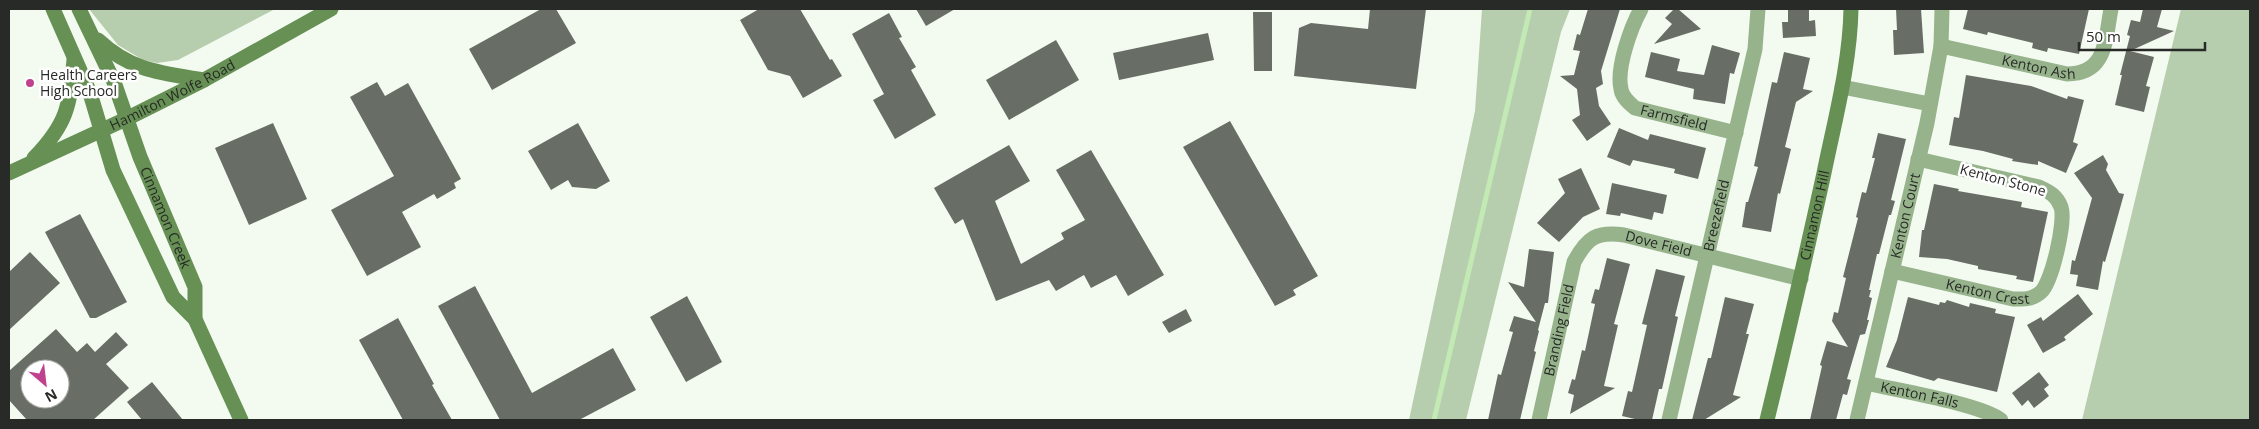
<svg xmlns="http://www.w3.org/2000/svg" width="2259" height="429" font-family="'Open Sans',sans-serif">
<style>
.green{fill:#b7ceae}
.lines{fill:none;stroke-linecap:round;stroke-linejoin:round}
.stream{stroke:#c3eab4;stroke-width:5}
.building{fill:#686e65;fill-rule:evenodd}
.street{stroke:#96b38b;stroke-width:15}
.secondary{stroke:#679055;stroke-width:15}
.poi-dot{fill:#c0418e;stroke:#fff;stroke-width:2}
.labels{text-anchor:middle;stroke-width:5;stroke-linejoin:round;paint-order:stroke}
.street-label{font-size:14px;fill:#272a26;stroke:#fff}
.poi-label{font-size:14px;fill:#272a26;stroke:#fff;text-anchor:start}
</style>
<rect width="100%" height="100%" fill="#f3faf0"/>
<path class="green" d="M89,9H275L178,60L157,63L143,60L118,45Z
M1482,9H1570L1561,32L1466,420H1409L1475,111Z
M2181,9H2250V420H2082Z"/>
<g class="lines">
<path class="stream" d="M1434,420L1530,9"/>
</g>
<path class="building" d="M541,9H556L576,43L492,90L469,49Z
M759,9H800L830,60L832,59L842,76L803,98L790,76L768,70L740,20Z
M916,9H955L926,26Z
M1370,9H1426L1416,89L1294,76L1299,28L1311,23L1368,29Z
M1588,9H1620L1601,71L1603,84L1596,88L1599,106L1611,124L1587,141L1572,120L1580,115L1577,89L1560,76L1574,75L1580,51L1573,50L1577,34L1580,35Z
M1674,9H1678L1701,29L1654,44L1672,24L1665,18Z
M1788,9H1809V21L1815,20L1816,36L1783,38L1782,22H1788Z
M1896,9H1921L1924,53L1894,55L1893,30H1897Z
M1968,9H2089L2079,54L2048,48L2047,52L2032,48L2033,43L1988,32L1987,35L1963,29Z
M2143,9H2162L2157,27L2174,31L2130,51L2154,57L2146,86L2150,87L2144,112L2115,105L2122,75H2120L2130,36L2127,35L2131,20L2140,22Z
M1253,12H1272V71H1254Z
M889,13L902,37L899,38L916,67L911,70L936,115L895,139L873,100L884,94L852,34Z
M1208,33L1214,60L1119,80L1113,53Z
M1056,40L1079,80L1009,120L986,80Z
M1712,45L1740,53L1734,74L1730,73L1725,104L1693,99L1694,89L1645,77L1651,52L1680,59L1677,71L1704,75Z
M1784,52L1810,58L1803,89L1813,91L1796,102L1785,147L1791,149L1780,194L1778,193L1771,232L1742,227L1746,202H1748L1758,167L1754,166L1772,82L1777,83Z
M1966,75L2031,86L2067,99L2068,96L2084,100L2073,142L2078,144L2066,173L2038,161V165L2012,161L2013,159L1983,151L1949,145L1954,117L1959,118Z
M377,82L385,96L408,83L461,179L454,183L456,188L437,199L434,194L402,212L421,247L367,276L331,210L394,176L350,97Z
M1230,121L1318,276L1293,290L1296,295L1275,306L1183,147Z
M273,123L307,199L249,225L215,148Z
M578,123L610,181L596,189L572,187L568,180L551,190L528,151Z
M1619,128L1648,140L1650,134L1706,148L1698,179L1674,173L1675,169L1633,160L1630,166L1607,157Z
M1878,133L1906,139L1891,200L1895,201L1891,215H1889L1879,254H1877L1869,290H1871L1869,297L1872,298L1867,320H1869L1865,334L1860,335L1847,379L1851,380L1847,395L1843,394L1836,420H1810L1822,366L1820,365L1827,341L1848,347L1832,321L1834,312L1838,313L1846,278L1843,277L1858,218L1856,217L1862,192L1866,193L1875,158H1872Z
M1009,145L1030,181L995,201L1021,264L1064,239L1061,233L1085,220L1056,170L1091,150L1164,275L1128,296L1116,275L1091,288L1084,275L1056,291L1049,280L996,301L963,219L955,224L934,188Z
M2103,155L2108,164L2106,170L2119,193L2124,194L2105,262L2103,261L2098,290L2076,286L2078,275L2070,274L2072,260L2075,261L2092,198L2074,173Z
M1581,168L1600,209L1583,217L1559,242L1537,223L1565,193L1558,179Z
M1612,183L1667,195L1663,214L1654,212L1652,220L1621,213L1620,216L1606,214Z
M1934,184L1959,189L1958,191L2022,202L2021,207L2048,212L2033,282L2016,279L2017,276L1978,269V266L1947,259L1919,257L1922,230H1924Z
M80,214L127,302L96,318H90L45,232Z
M1529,249L1554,252L1548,303H1545L1538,330L1539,331L1534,351L1536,352L1520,420H1488L1498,374L1501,375L1513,332L1509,331L1514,316L1536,322L1508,282L1524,287Z
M30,252L60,283L9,330V272Z
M1607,258L1630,264L1614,324L1618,325L1604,386L1615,388L1570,414L1574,395L1568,393L1572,379L1575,380L1582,350L1585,351L1595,304L1591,303L1595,289L1599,290Z
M1656,269L1685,276L1675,316L1678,317L1662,389H1659L1652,420H1639L1622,416L1628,391L1632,392L1647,325L1642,324Z
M475,286L532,393L613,348L636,390L579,420H500L438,306Z
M2078,294L2093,314L2064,337L2066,340L2043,353L2027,325L2041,317L2043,321Z
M687,296L722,362L686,382L650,317Z
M1725,297L1754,304L1746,334H1749L1733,395L1741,397L1704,420H1692L1708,358H1711Z
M1908,297L1939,305L1940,302L1945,303L1947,300L1969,307L1970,303L1996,309L1995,313L2015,317L1997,392L1938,378L1934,381L1886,367L1897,340Z
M1186,309L1192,321L1169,333L1162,322Z
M398,318L434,384L432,385L452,420H403L359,340Z
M56,329L77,352L87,343L95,352L116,332L128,345L106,364L129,388L93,420H27L9,400V371ZM30,369H60V399H30Z
M2039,372L2049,385L2044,389L2049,396L2034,408L2028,400L2022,406L2012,393Z
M152,382L183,420H142L127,402Z"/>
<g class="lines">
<g class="street">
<path id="s1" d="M1641,9C1631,27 1616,68 1621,89C1622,97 1629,103 1635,108L1736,133"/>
<path id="s2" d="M1941,46L2067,74C2107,74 2105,40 2111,9"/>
<path d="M1842,87L1930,104"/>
<path id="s3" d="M1892,271L2013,299C2024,299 2032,300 2041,292C2052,282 2066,221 2061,207C2057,196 2050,192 2039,187L1918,159"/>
<path id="s4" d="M1866,383C1895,390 1981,404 2001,420"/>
<path id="s5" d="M1539,420L1574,262C1587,238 1596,231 1624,235L1801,279"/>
<path id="s6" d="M1669,420L1755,49L1758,9"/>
<path id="s7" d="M1857,420L1927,123L1941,46L1942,9"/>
</g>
<g class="secondary">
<path d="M53,9L90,93L113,170L173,297L195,319L241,420"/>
<path id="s8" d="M79,9L114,82L140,157L195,287V319"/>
<path d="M98,40C131,71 161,73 204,80"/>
<path d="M34,158C67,124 70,106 74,60"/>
<path id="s9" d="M9,173L126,119L204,80L331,9"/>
<path id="s10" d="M1767,420C1787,338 1806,255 1824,173C1835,119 1850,64 1851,9"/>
</g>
</g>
<circle class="poi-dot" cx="30" cy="83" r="5"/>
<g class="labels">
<g class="street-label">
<text dy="5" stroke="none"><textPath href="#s2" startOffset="100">Kenton Ash</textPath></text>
<text dy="5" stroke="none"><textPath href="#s9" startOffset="181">Hamilton Wolfe Road</textPath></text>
<text dy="5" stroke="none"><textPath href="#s1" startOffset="148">Farmsfield</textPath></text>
<text transform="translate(2003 180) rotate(15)" y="5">Kenton Stone</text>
<text dy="5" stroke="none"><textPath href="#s6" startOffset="210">Breezefield</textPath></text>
<text dy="5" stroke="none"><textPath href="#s10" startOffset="210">Cinnamon Hill</textPath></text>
<text dy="5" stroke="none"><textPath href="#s7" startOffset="210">Kenton Court</textPath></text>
<text dy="5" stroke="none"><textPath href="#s8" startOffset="226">Cinnamon Creek</textPath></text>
<text dy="5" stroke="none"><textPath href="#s5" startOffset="260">Dove Field</textPath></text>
<text dy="5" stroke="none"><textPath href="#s3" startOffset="98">Kenton Crest</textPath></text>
<text dy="5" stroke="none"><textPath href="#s5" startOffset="92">Branding Field</textPath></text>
<text dy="5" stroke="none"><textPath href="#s4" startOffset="55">Kenton Falls</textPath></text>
</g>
<g class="poi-label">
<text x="40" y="80">Health Careers<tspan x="40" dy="16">High School</tspan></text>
</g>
</g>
<rect width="2259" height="429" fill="none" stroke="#272a26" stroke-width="20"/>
<g transform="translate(45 384) rotate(152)"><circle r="24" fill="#ffffff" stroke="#a9aaa8"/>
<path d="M0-4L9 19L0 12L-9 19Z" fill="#c0418e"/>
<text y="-8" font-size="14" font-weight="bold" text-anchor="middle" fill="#272a26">N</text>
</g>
<path d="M2079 42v8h126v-8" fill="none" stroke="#272a26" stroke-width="2.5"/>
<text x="2086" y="42" font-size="15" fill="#272a26" stroke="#ffffff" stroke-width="4" paint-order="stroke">50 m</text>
</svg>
